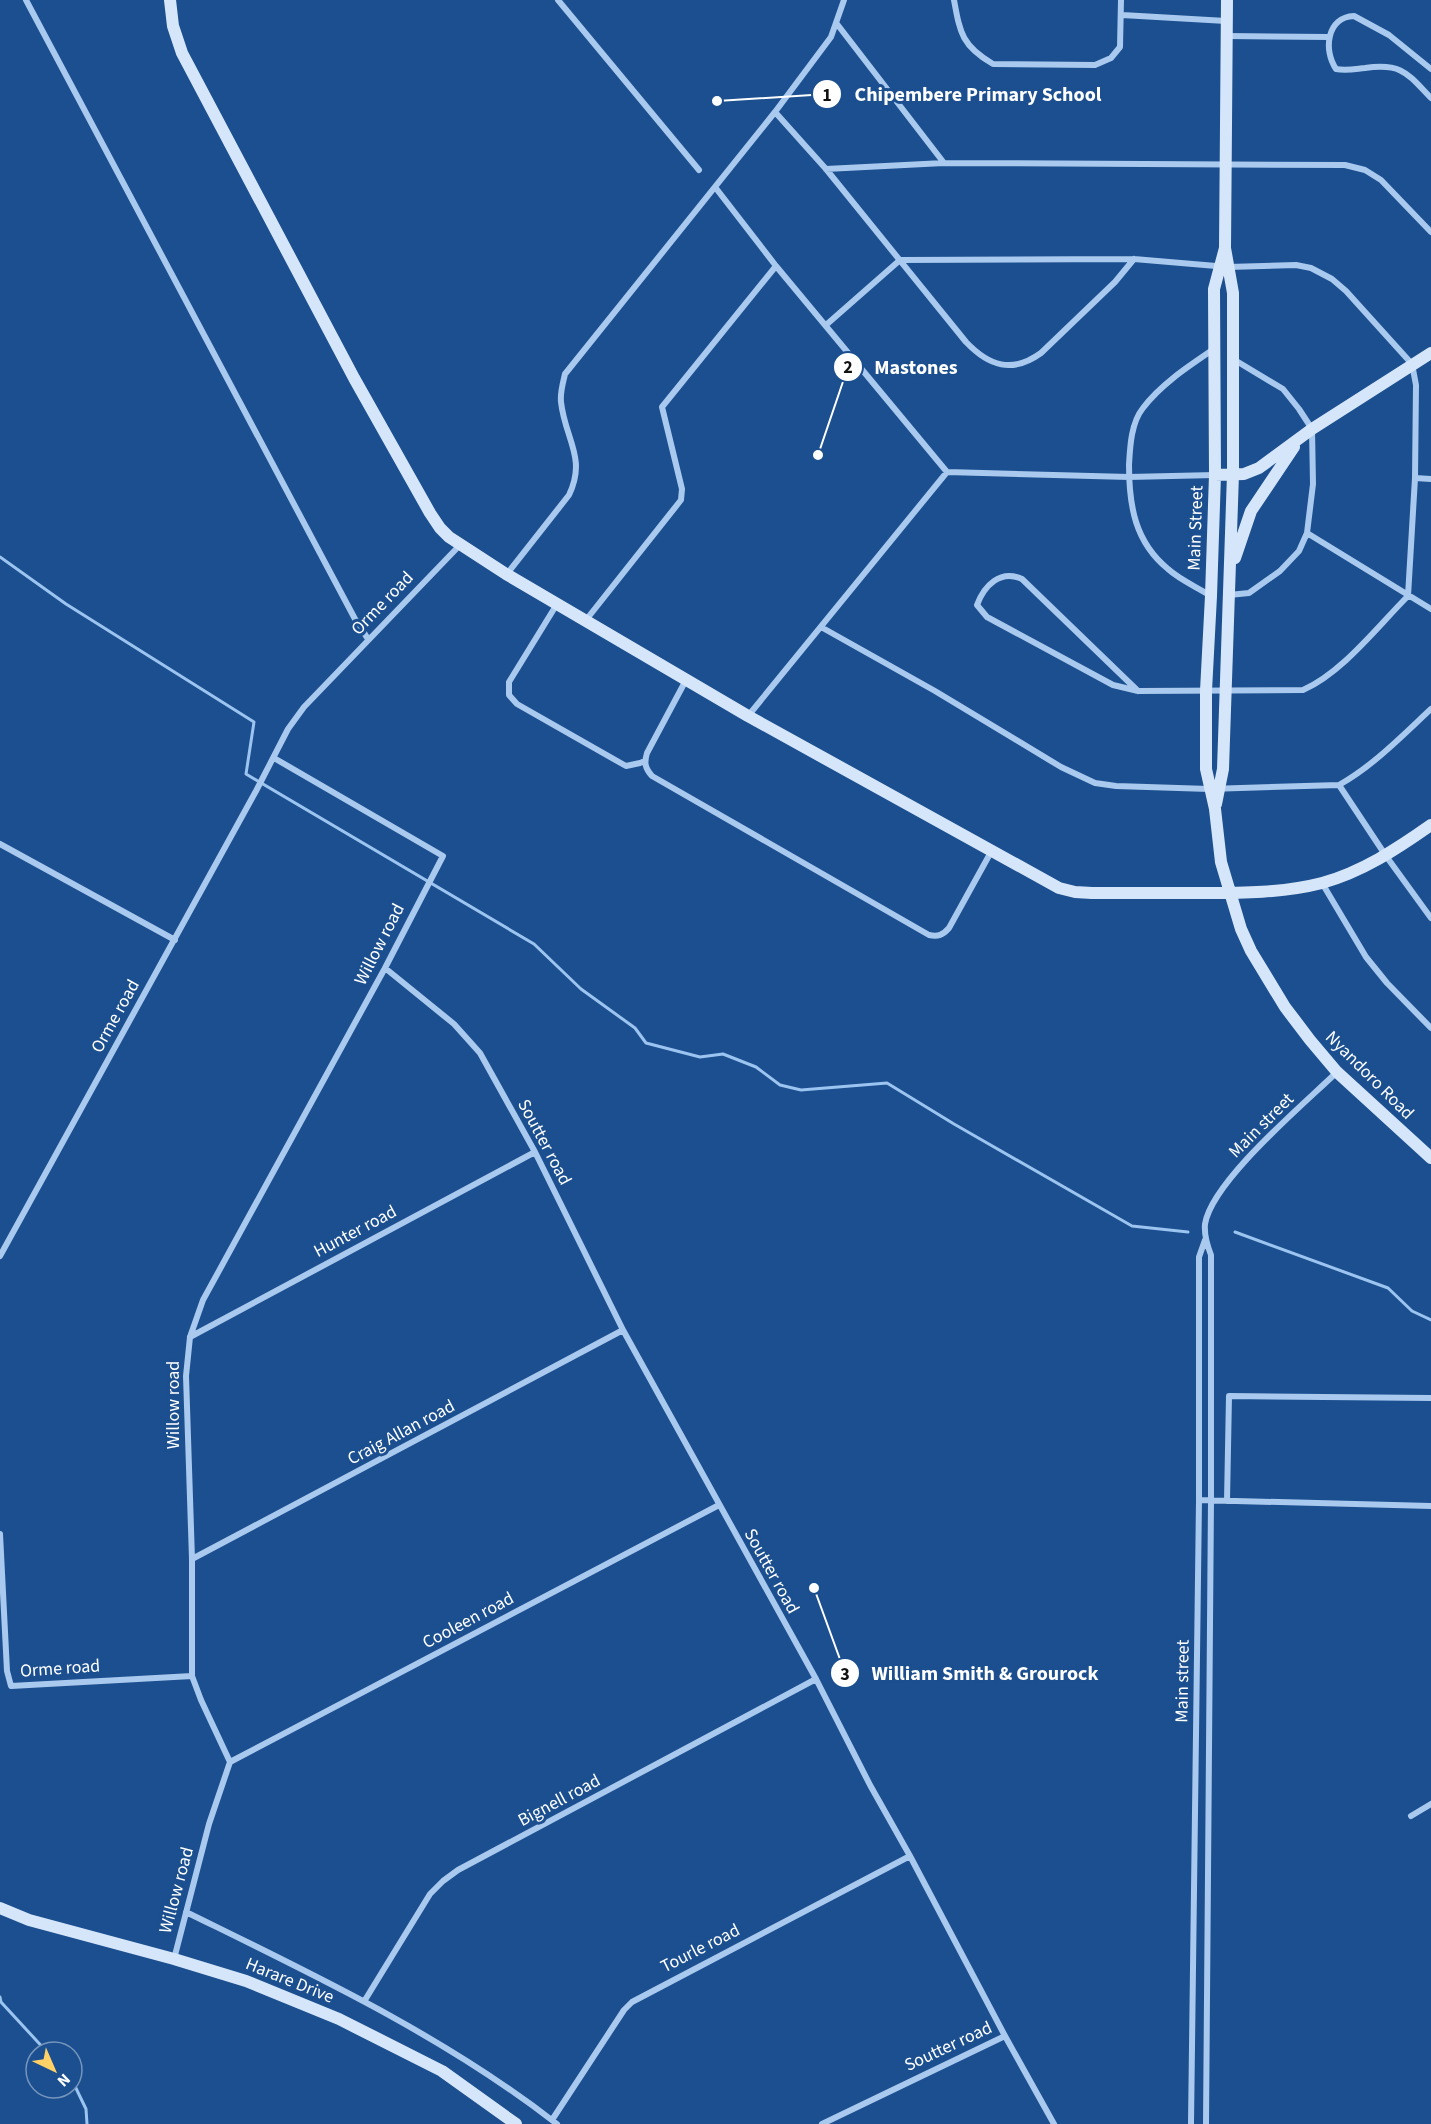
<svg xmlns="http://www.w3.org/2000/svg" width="1431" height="2124" font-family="'Source Sans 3',sans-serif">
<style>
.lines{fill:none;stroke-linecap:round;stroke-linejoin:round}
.stream{stroke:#9cc4f0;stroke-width:3}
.street{stroke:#a9c9ee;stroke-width:6}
.secondary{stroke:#d6e6fa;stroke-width:12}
.labels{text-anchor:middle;stroke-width:6;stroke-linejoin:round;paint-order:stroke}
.street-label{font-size:18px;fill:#fff;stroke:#1b4f8f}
.leader{fill:none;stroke:#fff;stroke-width:2}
.callout-dot{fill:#fff;stroke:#1b4f8f;stroke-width:2}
.mark-label{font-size:18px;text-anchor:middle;font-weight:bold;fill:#111}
.callout-label{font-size:20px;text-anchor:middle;font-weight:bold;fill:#fff;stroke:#1b4f8f;stroke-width:6;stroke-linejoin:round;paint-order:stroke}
</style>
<rect width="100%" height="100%" fill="#1b4f8f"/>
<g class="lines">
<path class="stream" d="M0,557L66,604L254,722L246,774L534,944L581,989L635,1028L646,1043L700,1057L723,1054L756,1067L780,1085L801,1090L887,1083L954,1124L1132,1226L1188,1232
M1235,1232L1388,1288L1412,1311L1431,1320
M0,1997L1,2002L47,2052
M72,2080L86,2109L87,2124"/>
<path class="street" d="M26,0L355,619L368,639
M558,0L699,170
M954,0C960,33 962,46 993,64L1095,65L1111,58L1120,47L1121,0
M1122,15L1226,21
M837,24L944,163
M1227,36L1329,37
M1431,69L1389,35L1354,16C1327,17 1323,50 1336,69C1346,71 1355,69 1365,68C1402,63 1407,73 1431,98
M775,112L826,169L966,342C989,366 1012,374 1041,353L1115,282L1134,259
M826,169L944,163L1345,165L1365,170L1381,180L1431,232
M715,187L776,266L947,472
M826,325L900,260L1134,259L1228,267L1296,265L1311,268L1332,279L1346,291L1412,364L1416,385L1415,478L1408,596C1377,627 1343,672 1303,690L1138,691L1113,685L987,617L977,605C984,586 1000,569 1022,579L1138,691
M1415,478L1431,479
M1307,533L1431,609
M507,574L569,495C587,458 565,439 561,402C560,392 563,383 565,374L775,112L831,37L844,0
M1229,595L1249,593L1280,571L1299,551L1307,533L1313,484L1312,429L1299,409L1283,389L1233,359
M1211,596C1197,587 1180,580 1168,569C1135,542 1129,506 1129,465C1130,447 1131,423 1143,408C1161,384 1189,366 1214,349
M557,604L509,682V695L517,704L626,766L640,763L645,761
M586,620L681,500L682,489L662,407L776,266
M821,627L935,691L1061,767L1095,783L1116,786L1209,789L1339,785C1373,766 1402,736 1431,709
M686,680L647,753C644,763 645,768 652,776L929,935C938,937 943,935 949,928L991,852
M748,716L947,472L1129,477L1215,475
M1339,785L1386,856L1431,918
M0,844L175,940
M1322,883L1366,957L1387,983L1431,1028
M385,968L454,1024L480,1053L535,1152L623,1330L816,1679L870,1785L910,1856L1005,2036L822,2124
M0,1256L256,791L288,729L304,707L460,545
M190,1337L535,1152
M1199,1500L1431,1506
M1227,1501L1229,1396L1431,1398
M0,1534L7,1671L11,1686L192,1676
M192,1559L623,1330
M230,1762L719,1505
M1411,1816L1431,1804
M186,1912C314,1975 444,2036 557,2124
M174,1959L209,1824L230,1762L201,1700L192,1676V1559L186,1376L190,1337L203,1300L385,968L443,856L274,758
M365,2000L430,1894L443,1881L458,1870L816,1679
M1005,2036L1054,2124
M552,2120L624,2010L632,2002L910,1856
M1191,2124L1199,1500V1257L1205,1240
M1206,2124L1211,1500V1255C1207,1245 1204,1235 1205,1224C1212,1181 1304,1104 1337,1072"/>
<path class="secondary" d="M170,0L173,26L182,53L354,378L430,513L440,528L449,537L506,574L748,716L1059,888L1075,892L1092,893C1129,893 1165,893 1202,893C1242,893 1283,893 1322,883C1362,872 1397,849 1431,825
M1225,248L1214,289L1215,475L1211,596L1206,691V769L1215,809L1221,862L1241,929L1251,951L1285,1007L1310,1040L1337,1072L1431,1158
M1215,475L1244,474L1259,468L1312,429L1431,353
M1235,558L1251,511L1294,447
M1216,804L1223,769L1233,474V293L1225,248L1227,0
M0,1908L29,1920L174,1959L246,1981L339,2019L442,2071L516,2124"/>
</g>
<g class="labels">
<g class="street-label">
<text transform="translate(1195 528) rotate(-88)" y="6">Main Street</text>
<text transform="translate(382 603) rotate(-46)" y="6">Orme road</text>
<text transform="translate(379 944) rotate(-63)" y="6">Willow road</text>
<text transform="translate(115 1016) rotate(-61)" y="6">Orme road</text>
<text transform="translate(1370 1075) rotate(45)" y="6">Nyandoro Road</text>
<text transform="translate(1261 1125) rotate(-45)" y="6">Main street</text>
<text transform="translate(545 1142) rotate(62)" y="6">Soutter road</text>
<text transform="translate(355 1231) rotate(-28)" y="6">Hunter road</text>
<text transform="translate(173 1405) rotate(-90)" y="6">Willow road</text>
<text transform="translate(401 1432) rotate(-28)" y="6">Craig Allan road</text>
<text transform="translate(772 1571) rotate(61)" y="6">Soutter road</text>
<text transform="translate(468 1620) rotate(-28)" y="6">Cooleen road</text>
<text transform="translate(60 1668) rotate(-4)" y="6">Orme road</text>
<text transform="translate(1182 1681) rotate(-89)" y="6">Main street</text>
<text transform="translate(559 1800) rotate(-28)" y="6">Bignell road</text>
<text transform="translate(176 1890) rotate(-75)" y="6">Willow road</text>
<text transform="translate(700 1948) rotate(-27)" y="6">Tourle road</text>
<text transform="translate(290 1980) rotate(22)" y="6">Harare Drive</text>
<text transform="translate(948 2046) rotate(-25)" y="6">Soutter road</text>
</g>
</g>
<path class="leader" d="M717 101L827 94M818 455L848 367M814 1588L845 1673"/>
<g class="callout-dot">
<circle cx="717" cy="101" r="6"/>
<circle cx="818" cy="455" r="6"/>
<circle cx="814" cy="1588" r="6"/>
<circle cx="827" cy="94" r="15"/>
<circle cx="848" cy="367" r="15"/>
<circle cx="845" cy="1673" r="15"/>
</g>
<g class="mark-label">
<text x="827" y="101">1</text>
<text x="848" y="373">2</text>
<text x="845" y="1680">3</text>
</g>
<g class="callout-label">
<text x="978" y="101">Chipembere Primary School</text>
<text x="916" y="374">Mastones</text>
<text x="985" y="1680">William Smith &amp; Grourock</text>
</g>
<g transform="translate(54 2070) rotate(136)"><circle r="28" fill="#1b4f8f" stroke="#7695bc" stroke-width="1.5"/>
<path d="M0-4.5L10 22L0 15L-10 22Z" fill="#ffd166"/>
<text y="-9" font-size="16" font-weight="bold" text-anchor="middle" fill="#ffffff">N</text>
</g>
</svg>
